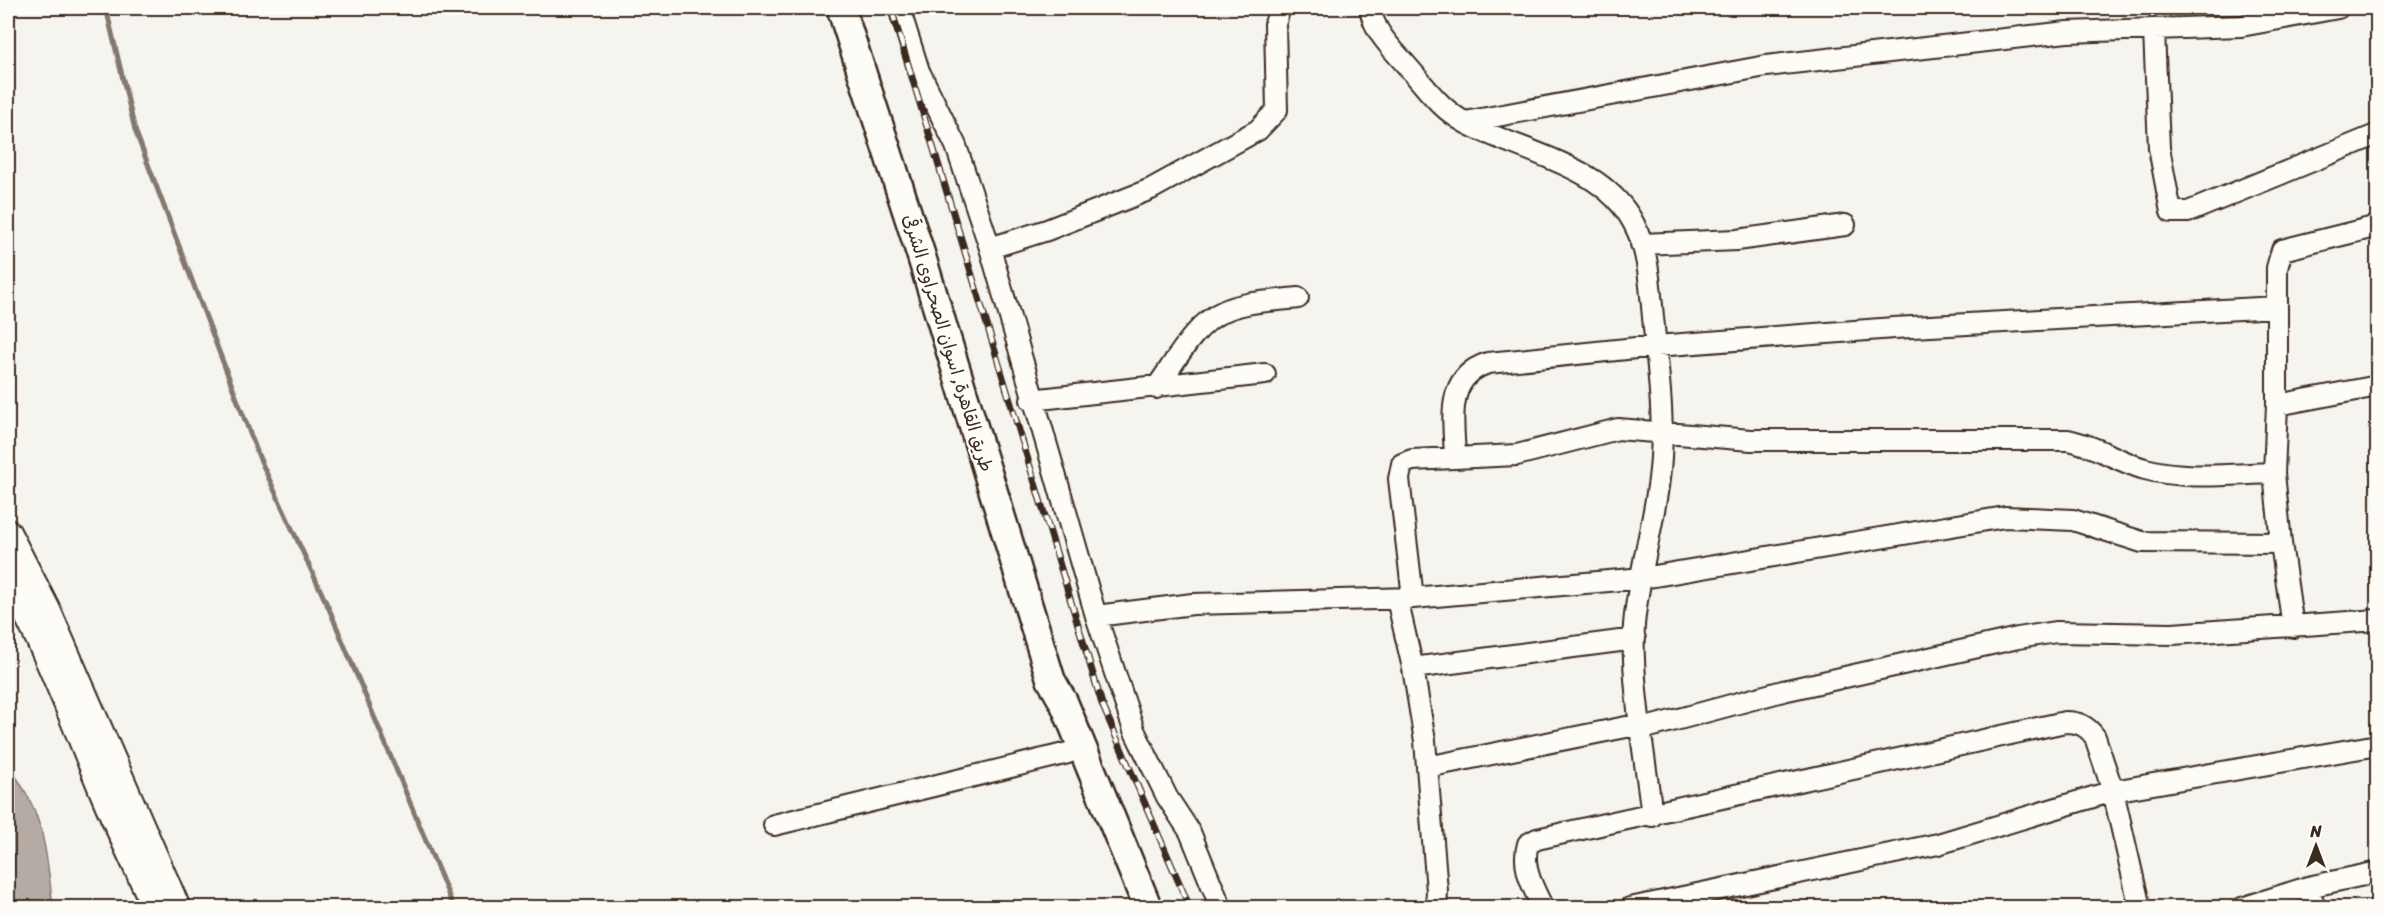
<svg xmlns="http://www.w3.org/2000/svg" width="2385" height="915" font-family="Sriracha,'Playpen Sans Arabic',sans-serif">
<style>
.water{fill:#b4aca4;stroke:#84786e;stroke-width:1.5}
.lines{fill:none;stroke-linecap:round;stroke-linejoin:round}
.stream{stroke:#84786e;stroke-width:5}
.minor-casing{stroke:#3b2a1e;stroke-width:24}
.major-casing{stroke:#3b2a1e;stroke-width:28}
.highway-casing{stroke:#3b2a1e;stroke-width:32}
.minor{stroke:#fdfcf7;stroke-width:20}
.major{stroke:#fdfcf7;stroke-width:24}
.highway{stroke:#fdfcf7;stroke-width:27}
.rail-casing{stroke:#3b2a1e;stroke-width:7}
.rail{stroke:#fdfcf7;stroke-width:4.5;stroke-dasharray:14;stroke-linecap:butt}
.labels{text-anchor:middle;stroke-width:4.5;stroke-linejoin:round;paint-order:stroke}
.street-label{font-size:18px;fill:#3b2a1e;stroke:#fdfcf7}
</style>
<rect width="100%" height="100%" fill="#f5f4ee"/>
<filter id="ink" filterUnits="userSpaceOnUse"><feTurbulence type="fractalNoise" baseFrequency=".0167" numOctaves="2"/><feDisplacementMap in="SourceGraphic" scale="12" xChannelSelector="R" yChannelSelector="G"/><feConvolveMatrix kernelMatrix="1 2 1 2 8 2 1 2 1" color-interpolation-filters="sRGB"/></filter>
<g filter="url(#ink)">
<path class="water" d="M8,766C45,812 46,851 53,907H8Z"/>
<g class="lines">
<path class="stream" d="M106,8L135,130L259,457L330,611L454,908"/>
<g class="minor-casing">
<path id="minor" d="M899,8L919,71L956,146L990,248L1096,616L1134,730L1167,797L1190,832L1221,908
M1370,8C1375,34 1391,47 1408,67C1427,88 1440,109 1466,123C1521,153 1603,163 1634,224C1649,252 1650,287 1653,317C1658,371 1666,425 1659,479C1653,528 1638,577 1634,625C1631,685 1645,756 1652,816
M2154,31L2159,148L2171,212H2188L2378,134
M1465,122L1766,66L2067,32L2241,26L2338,8
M1641,244L1737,240L1845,225
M990,248L1047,230L1151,189L1258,130L1277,110L1275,24L1280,8
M2277,307V405L2378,386
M1156,388C1175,363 1194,324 1224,311C1246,301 1274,301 1298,298
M1031,400L1265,374
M1455,458C1454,421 1444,377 1488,363L1656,346L1894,328L2277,307V268L2282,250L2378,226
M2281,543L2293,627
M1413,598L1399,479L1402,464L1412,460L1517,455L1618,429L1751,440H2068C2095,445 2119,462 2145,469C2187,480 2231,474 2274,473
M1397,599L1413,668L1425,741L1437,891L1436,908
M1096,616L1193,604L1413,598L1643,578L2005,517L2073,520L2142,542L2281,543L2274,473L2277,405
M1413,668L1635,639
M1642,729L1783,691L2018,638L2056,632L2172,634L2378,620
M1427,767L1641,724
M774,825L1068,753
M2308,887L2315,908
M1543,908C1533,887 1521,867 1528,844L1537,839L2065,722C2079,722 2087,726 2095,737L2113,791L2378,745
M1630,908L1938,844L2113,791L2140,908
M2242,908L2308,887L2378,872"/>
</g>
<g class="major-casing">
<path id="major" d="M8,532L48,610L178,908
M8,580C46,648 73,722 103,794C119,832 137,870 155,908"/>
</g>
<g class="highway-casing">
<path id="highway" d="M841,8L921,255L1051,680L1064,703L1148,908"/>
</g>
<use href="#minor" class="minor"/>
<use href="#major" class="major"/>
<use href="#highway" class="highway"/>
<g class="rail-casing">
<path id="rail" d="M891,8L1102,704L1190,908"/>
</g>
<use href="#rail" class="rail"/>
</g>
</g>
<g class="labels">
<g class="street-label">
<text transform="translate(948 343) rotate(73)" y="6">طريق القاهرة, اسوان الصحراوى الشرقى</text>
</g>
</g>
<rect width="2385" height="915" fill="none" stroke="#fdfcf7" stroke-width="30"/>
<rect x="15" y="15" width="2355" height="885" fill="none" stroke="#3b2a1e" stroke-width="2" filter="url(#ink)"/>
<g transform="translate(2316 846)" stroke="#fdfcf7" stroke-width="4.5" paint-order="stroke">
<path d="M0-4.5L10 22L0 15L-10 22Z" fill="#3b2a1e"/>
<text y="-9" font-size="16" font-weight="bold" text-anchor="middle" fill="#3b2a1e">N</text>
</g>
</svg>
